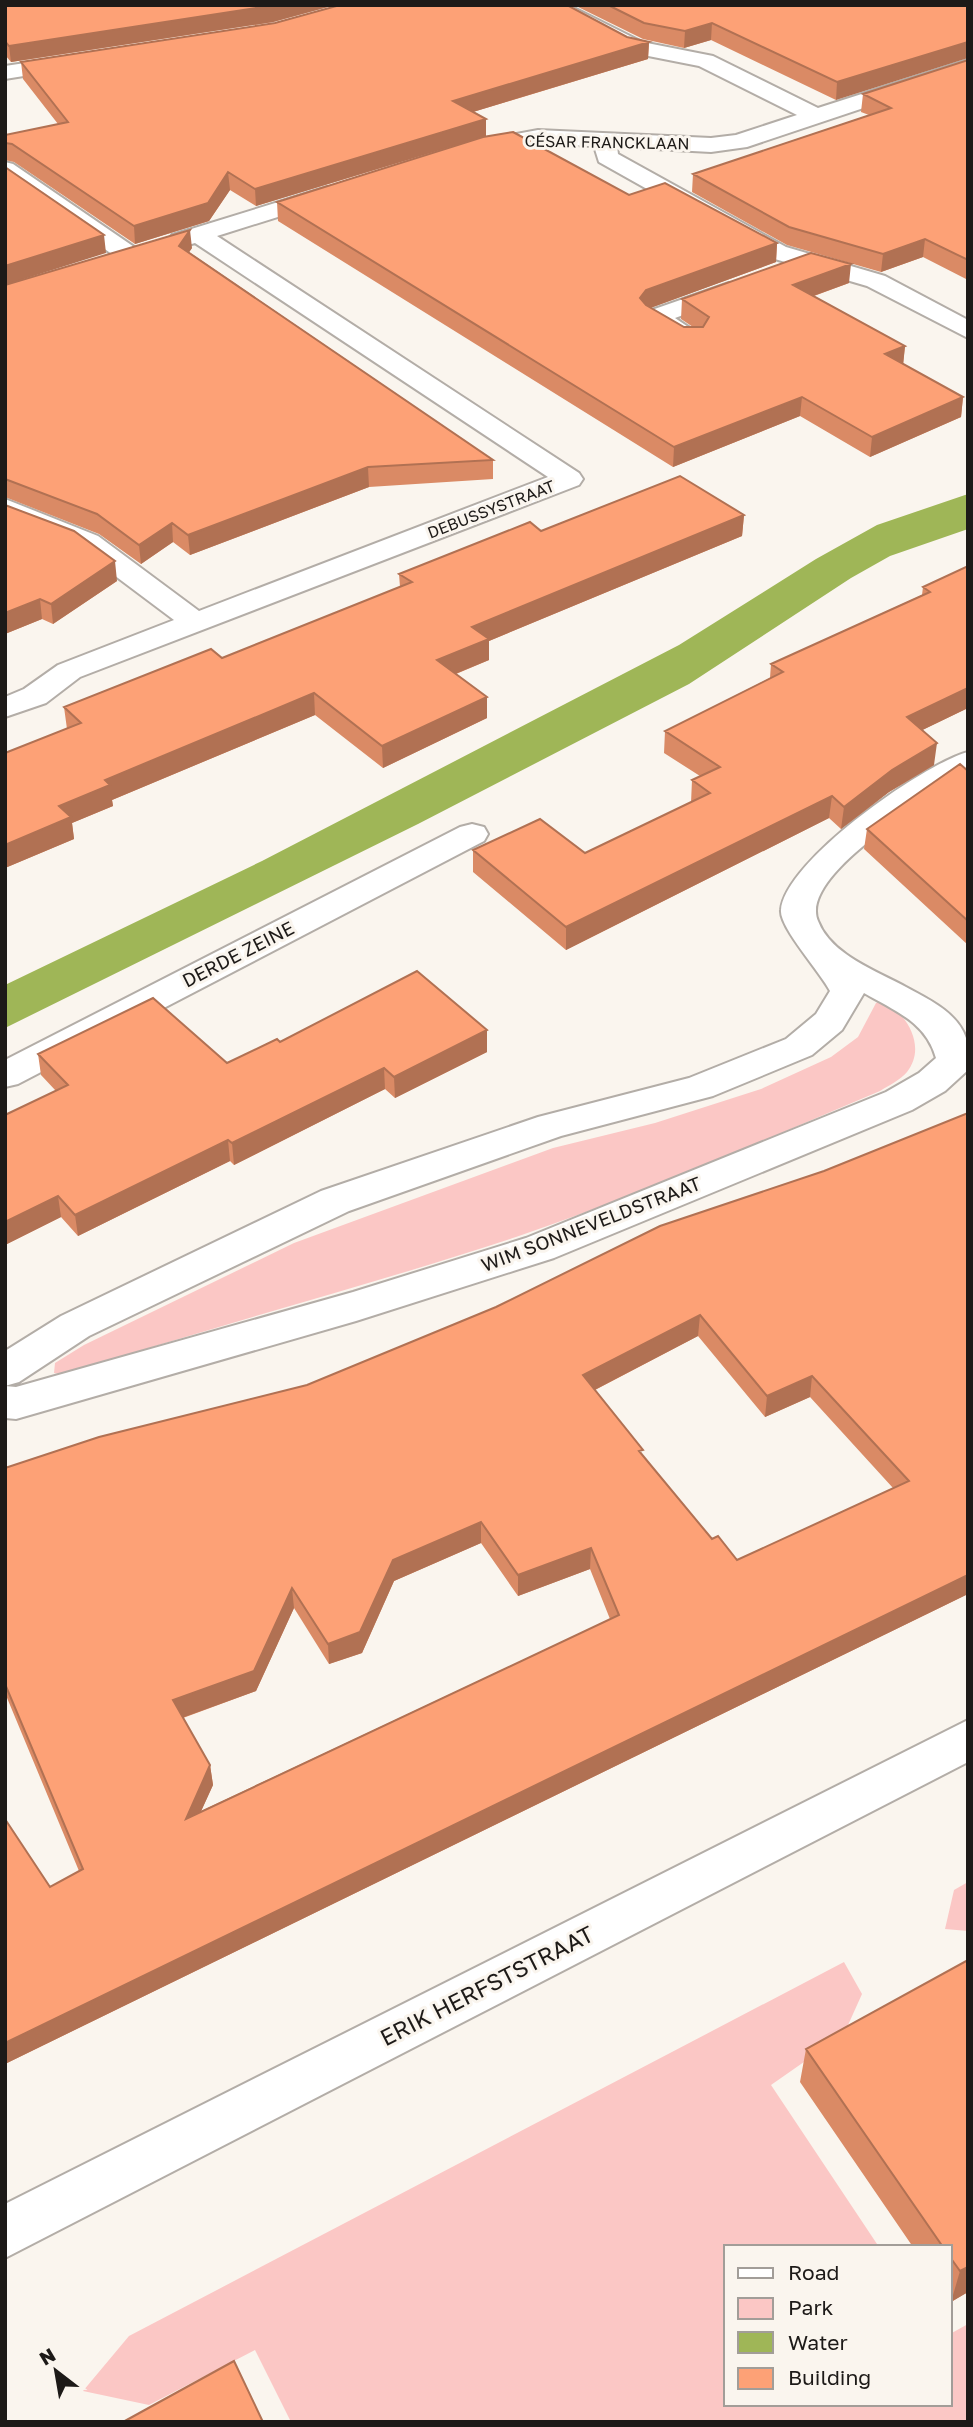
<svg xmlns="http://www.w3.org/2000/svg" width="973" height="2427" font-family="'Golos Text',sans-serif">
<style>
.green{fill:#fbc7c5}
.water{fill:#9fb657}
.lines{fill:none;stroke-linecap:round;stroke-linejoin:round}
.minor-casing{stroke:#b3ada7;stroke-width:4}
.minor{fill:#fff;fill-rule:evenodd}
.wall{fill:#da8a65;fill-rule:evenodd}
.shaded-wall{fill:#b17153}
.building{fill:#fda176;stroke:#b17153;stroke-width:2;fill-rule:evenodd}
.labels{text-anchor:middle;stroke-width:6;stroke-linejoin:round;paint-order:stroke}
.far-street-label{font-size:16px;fill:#1d1a18;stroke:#faf5ee}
.street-label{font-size:19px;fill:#1d1a18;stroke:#faf5ee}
.near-street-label{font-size:23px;fill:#1d1a18;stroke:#faf5ee}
</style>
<rect width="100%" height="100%" fill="#faf5ee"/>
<path class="green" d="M882,1000C907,1013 927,1047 907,1072C900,1080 888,1086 880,1091C760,1142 639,1195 516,1237C366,1287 214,1325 65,1375L54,1373L55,1363L84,1345L294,1243L553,1148L655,1123L761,1089L831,1057L858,1037L876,1003Z
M968,1882V1931L945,1929L954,1890Z
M844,1962L862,1994L844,2034L771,2085L879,2247H726V2404H950V2334L968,2324V2422H291L255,2350L149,2405L83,2391L129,2336Z"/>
<path class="water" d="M968,494V529L890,556L851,578L689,684L418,824L5,1028V985L262,861L679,645L816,559L877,525Z"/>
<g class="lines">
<g class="minor-casing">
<path id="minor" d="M541,5H568L642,42L713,56L818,108L968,60V73L747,147L711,152L617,147L618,154L786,247L885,276L968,320V338L867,286L768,257L599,162L594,146L538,144L475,155L467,153L464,148L467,143L538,130L711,138L736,135L797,115L699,66L628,52Z
M72,56L83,62L80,67L5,79V66Z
M5,162L13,164L140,251L143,256L140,261H122L5,180Z
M327,187L335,189L339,194L335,199L217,236L579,473L583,479L579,485L80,677L46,703L5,717V697L24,689L58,665L174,620L78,548L5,520V499L98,536L199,611L548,477L195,243L181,247L172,245L169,240L172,235Z
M729,283L738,285L741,290L738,295L675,318L706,339L702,344H684L642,317L646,312Z
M968,752V775C934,795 798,875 818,921C831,955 877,971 906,987C928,999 957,1012 966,1038C970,1047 968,1060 968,1070L945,1091L912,1110L554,1258L356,1321L16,1419L5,1418V1386L16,1387L353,1292L526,1238L886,1092L919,1073L936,1058C926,1022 895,1011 864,993L842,1030L812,1055L713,1096L561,1136L349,1211L89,1336L19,1382L5,1386V1351L61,1316L321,1191L538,1117L689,1078L786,1039L816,1014L830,991C821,973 779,927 781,910C785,861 923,764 968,752Z
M472,824L484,827L488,834L484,841L18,1084L5,1087V1060L460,827Z
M968,1720V1762L5,2258V2204Z"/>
</g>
<use href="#minor" class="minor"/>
</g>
<path class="wall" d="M5,5H335L273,22L11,62L5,55Z
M574,5H968L836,100L711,40L684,48L643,39Z
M275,23L627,37L649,42L648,59L473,112L486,136L256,206L230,190L209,221L135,244L14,162L5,160V135L58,124L23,79L21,62Z
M968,60V280L923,257L881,272L787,245L692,192L693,174L869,115L861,112L863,94Z
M629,195L777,243L776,262L650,308L684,327H693L681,319L682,299L849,283L814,296L905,346L903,364L963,397L961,417L870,457L800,416L673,467L278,221L277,202Z
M192,248L189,252L493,460V479L369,487L190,555L173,542L141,564L99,534L5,497V285Z
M5,505L117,581L53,624L42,619L5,634Z
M744,515L742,536L489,641V660L456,674L487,718L383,768L315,715L112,800L113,806L72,823L74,839L5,868L67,729L64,707L222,658L400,587L399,574L541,531Z
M968,566V708L922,730L934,765L889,792L841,829L829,818L566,950L473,872V850L585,853L691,803L692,780L700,776L664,753L665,731L770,678L771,664L922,595L923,587Z
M968,771V945L864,849L867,829Z
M280,1042L487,1052L395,1098L385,1089L234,1165L230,1161L78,1236L61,1217L5,1245L56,1091L41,1075L38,1054L227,1063Z
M968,1113V1594L5,2064L50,1887L79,1871L5,1693V1468L307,1385ZM698,1336L765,1417L810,1397L893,1488L737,1560L712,1539L642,1455L595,1390ZM481,1543L518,1596L590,1569L610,1619L201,1811L213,1785L210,1765L183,1718L256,1691L294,1608L329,1664L362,1653L394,1581Z
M968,1960V2292L951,2302L950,2247H913L800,2082L806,2049Z"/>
<path class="shaded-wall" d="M275,5H335L273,22L11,62L9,46Z
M712,23L711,40L684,48L685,31Z
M649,42L648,59L453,118V101Z
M968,42V58L836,100L837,82Z
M486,119V136L256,206L255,189Z
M228,172L230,190L209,221L135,244L134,226Z
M190,230L192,248L181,264L179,246Z
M104,235L106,253L5,285V266Z
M925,239L923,257L881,272L883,254Z
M777,243L776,262L645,310L640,298L646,290Z
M851,264L849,283L791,304L793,285Z
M905,346L903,366L885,354Z
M802,397L800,416L673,467L674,447Z
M963,397L961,417L870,457L872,437Z
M368,467L369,487L190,555L188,535Z
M744,515L742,536L489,641V660L438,681L437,660L472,627Z
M172,523L173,542L141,564L139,545Z
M115,561L117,581L53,624L51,604Z
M40,599L42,619L5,634V613Z
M968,688V708L904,739L907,717Z
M314,693L315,715L112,800L113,806L72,823L74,839L5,868V845L59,806L105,780Z
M487,697V718L383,768L382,746Z
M937,743L934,765L889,792L841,829L844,807L892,770Z
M832,796L829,818L566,950V927Z
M487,1030V1052L395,1098L394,1077Z
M384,1068L385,1089L234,1165L232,1143Z
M228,1140L230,1161L78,1236L75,1215Z
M58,1196L61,1217L5,1245V1222Z
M700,1315L698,1336L583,1396V1375Z
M812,1376L810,1397L765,1417L767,1396Z
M481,1522V1543L394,1581L362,1653L329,1664L328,1644L393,1560Z
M591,1548L590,1569L518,1596V1575Z
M968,1575V1594L5,2064V2043Z
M292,1588L294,1608L256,1691L176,1720L173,1700Z
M210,1765L213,1785L189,1838L186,1819Z
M968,2267V2292L951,2302L960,2271Z"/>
<path class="building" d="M5,5H275L9,46L5,41Z
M340,5H567L627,37L649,42L453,101L486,119L255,189L228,172L208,203L134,226L12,144L5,143V135L68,122L21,62L275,23Z
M608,5H968V42L837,82L712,23L685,31L644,23Z
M968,60V260L925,239L883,254L789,227L693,174L891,108L863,94Z
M513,132L629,195L665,183L777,243L646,290L640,298L646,305L684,327H703L709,317L682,299L811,253L851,264L793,285L905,346L885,354L963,397L872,437L802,397L674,447L277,202L483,137Z
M5,167L104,235L5,266Z
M190,230L179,246L493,460L368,467L188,535L172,523L139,545L97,514L5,479V285Z
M680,476L744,515L472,627L489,639L437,660L487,697L382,746L314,693L105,780L110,785L59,806L71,817L5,845V753L81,723L64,707L211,649L222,658L412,582L399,574L530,522L541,531Z
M5,505L74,531L115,561L51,604L40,599L5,613Z
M968,566V688L907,717L937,743L892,770L844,807L832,796L566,927L473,850L540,819L585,853L710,793L692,780L720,767L665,731L783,672L771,664L930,592L923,587Z
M960,764L968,771V921L867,829Z
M417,971L487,1030L394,1077L384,1068L232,1143L228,1140L75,1215L58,1196L5,1222V1115L68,1085L38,1054L153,998L227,1063L277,1039L280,1042Z
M968,1113V1575L5,2043V1819L50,1887L83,1869L5,1684V1468L99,1437L307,1385L496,1307L660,1226L824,1171ZM700,1315L767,1396L812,1376L909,1481L737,1560L718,1536L712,1539L639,1451L643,1450L583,1375ZM481,1522L518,1575L591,1548L619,1615L186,1819L210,1765L173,1700L254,1671L292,1588L328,1644L360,1632L393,1560Z
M968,1960V2267L960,2271L950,2257V2247H943L806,2049Z
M234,2361L263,2422H123Z"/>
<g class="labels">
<g class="far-street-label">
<text transform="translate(607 142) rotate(1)" y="6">CÉSAR FRANCKLAAN</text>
<text transform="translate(491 509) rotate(-21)" y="6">DEBUSSYSTRAAT</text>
</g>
<g class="street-label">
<text transform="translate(238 954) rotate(-27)" y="7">DERDE ZEINE</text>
<text transform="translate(591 1224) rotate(-21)" y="7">WIM SONNEVELDSTRAAT</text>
</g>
<g class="near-street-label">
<text transform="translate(487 1986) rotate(-27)" y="8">ERIK HERFSTSTRAAT</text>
</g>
</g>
<rect width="973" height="2427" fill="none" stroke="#1d1a18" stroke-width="14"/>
<rect x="724" y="2245" width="228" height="161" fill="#faf5ee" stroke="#a29d98" stroke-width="2"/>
<rect x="738" y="2268" width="35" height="10" fill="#ffffff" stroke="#a29d98" stroke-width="2"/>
<text x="788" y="2280" font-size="21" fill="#1d1a18">Road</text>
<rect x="738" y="2298" width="35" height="21" fill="#fbc7c5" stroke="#a29d98" stroke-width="2"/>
<text x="788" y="2315" font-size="21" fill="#1d1a18">Park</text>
<rect x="738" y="2332" width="35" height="21" fill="#9fb657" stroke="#a29d98" stroke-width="2"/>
<text x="788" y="2350" font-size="21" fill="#1d1a18">Water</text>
<rect x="738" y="2368" width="35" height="21" fill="#fda176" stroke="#a29d98" stroke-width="2"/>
<text x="788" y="2385" font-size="21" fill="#1d1a18">Building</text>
<g transform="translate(56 2371) rotate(329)" stroke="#faf5ee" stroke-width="5" paint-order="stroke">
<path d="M0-5L12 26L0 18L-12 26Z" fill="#1d1a18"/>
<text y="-10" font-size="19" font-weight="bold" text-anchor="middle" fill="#1d1a18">N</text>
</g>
</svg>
